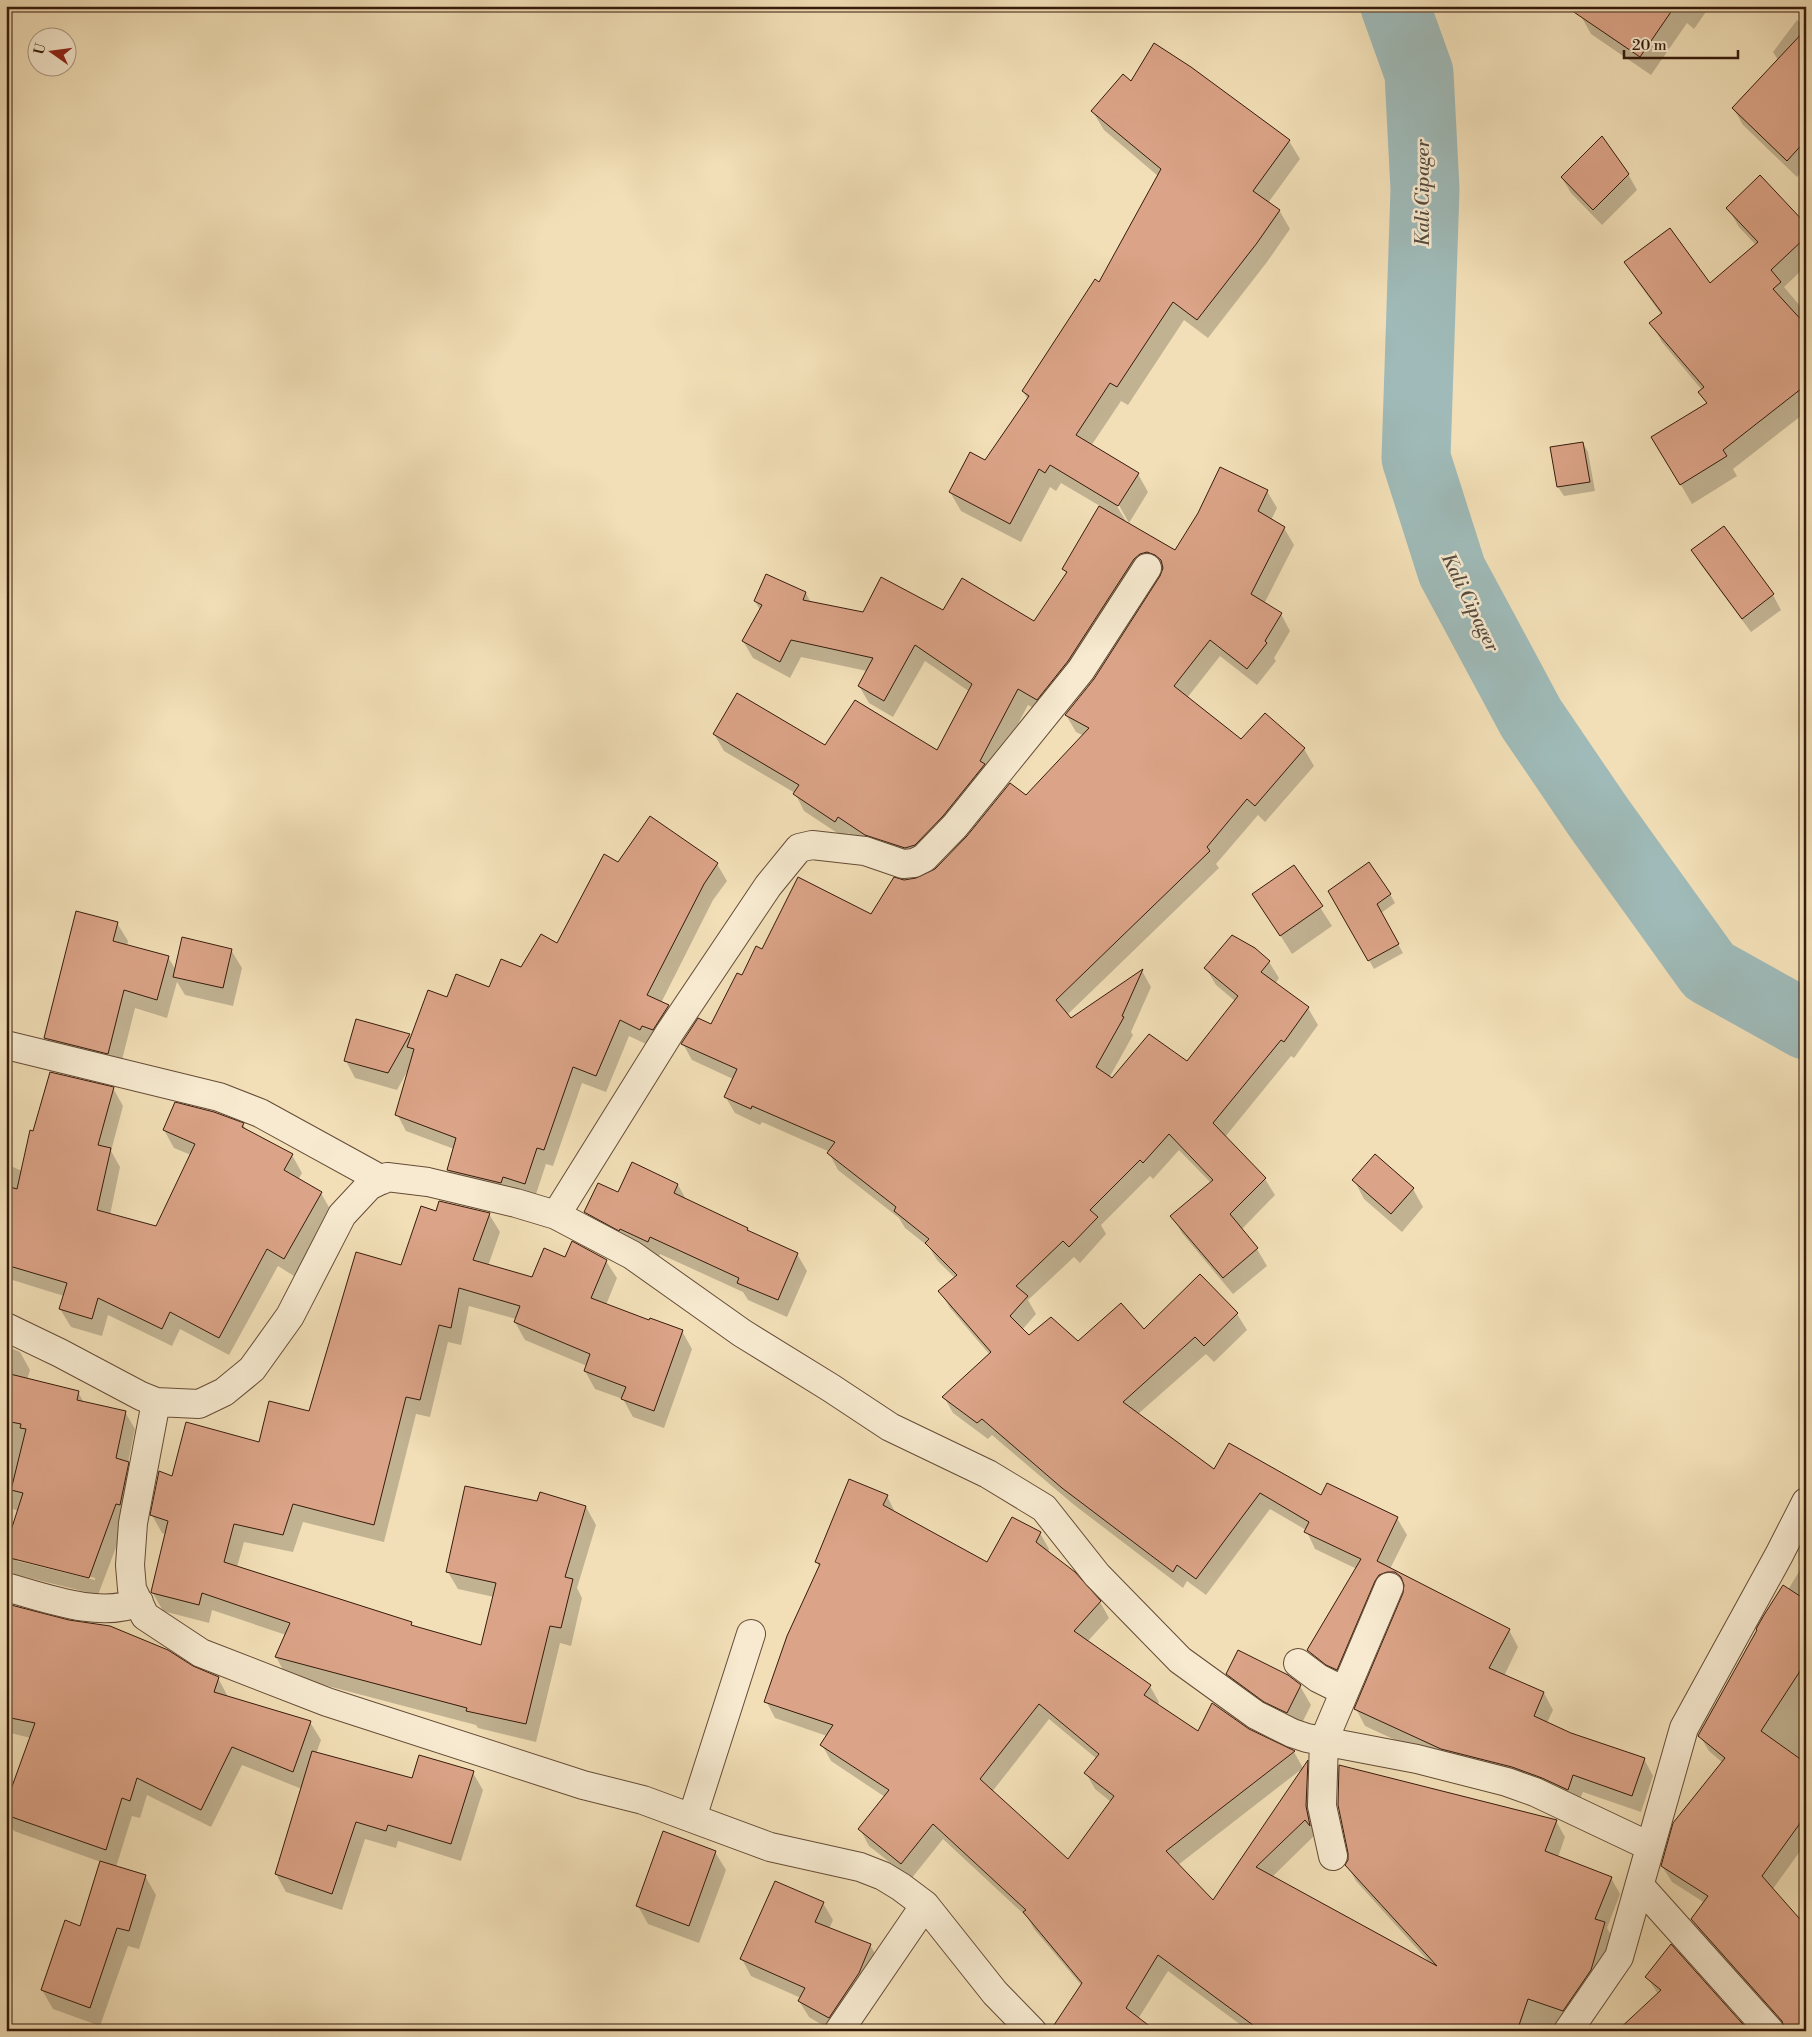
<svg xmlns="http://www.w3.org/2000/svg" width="1812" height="2037" font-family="'Libre Bodoni',serif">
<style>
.shadow{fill:#0003;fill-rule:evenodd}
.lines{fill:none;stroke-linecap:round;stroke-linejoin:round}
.river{stroke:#9fbab8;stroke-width:69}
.building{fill:#dba387;stroke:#361b0b;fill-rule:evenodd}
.street-casing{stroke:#654c36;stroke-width:30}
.street{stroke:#f7ead0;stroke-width:28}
.labels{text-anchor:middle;stroke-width:5;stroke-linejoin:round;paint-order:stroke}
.water-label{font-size:19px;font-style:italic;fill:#564b3f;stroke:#f7ead0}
</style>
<rect width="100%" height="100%" fill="#f2dfb7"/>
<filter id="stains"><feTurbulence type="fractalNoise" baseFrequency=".004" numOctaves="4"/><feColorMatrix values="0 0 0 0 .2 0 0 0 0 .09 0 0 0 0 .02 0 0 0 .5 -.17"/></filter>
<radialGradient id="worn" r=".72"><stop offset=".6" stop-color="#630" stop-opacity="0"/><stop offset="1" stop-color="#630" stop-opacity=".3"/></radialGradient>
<path class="shadow" d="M1582,6H1710L1694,29L1687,23L1651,75L1591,34L1581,16Z
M1797,20L1806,26V168L1797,177L1743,125L1733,108L1778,60L1773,52Z
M1131,83L1289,141L1300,159L1268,203L1279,210L1290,229L1267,262L1208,338L1184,320L1128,405L1121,401L1091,446L1138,474L1148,492L1129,523L1116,500L1114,501L1127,523L1175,552L1267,491L1277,508L1271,520L1284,528L1294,545L1264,604L1281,614L1290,631L1274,658L1276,661L1257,685L1220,656L1187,698L1241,741L1304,749L1314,766L1265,822L1258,815L1216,864L1219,868L1067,1015L1071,1020L1142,971L1151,987L1131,1032L1133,1035L1109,1078L1112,1080L1187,1063L1235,1001L1216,985L1206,968L1269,962L1279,978L1275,984L1308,1008L1318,1025L1294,1058L1291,1056L1225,1137L1265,1179L1275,1195L1241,1230L1257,1249L1267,1266L1233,1294L1182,1233L1172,1216L1211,1183L1179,1150L1153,1179L1150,1176L1101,1225L1106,1234L1080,1263L1074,1257L1028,1300L1036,1314L1022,1330L1029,1337L1078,1343L1237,1314L1247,1330L1214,1362L1206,1354L1138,1414L1215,1470L1397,1518L1407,1535L1390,1569L1509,1630L1518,1647L1504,1676L1544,1693L1553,1710L1547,1723L1571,1734L1644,1759L1653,1776L1641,1812L1583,1792L1577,1806L1452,1766L1365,1726L1356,1709L1405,1589L1397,1588L1346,1686L1318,1667L1309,1650L1357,1569L1315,1549L1306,1530L1270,1509L1206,1595L1187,1581L1183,1588L1073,1504L992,1435L988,1439L953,1413L944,1397L990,1355L950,1308L940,1291L955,1278L937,1260L929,1247L905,1228L899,1218L838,1170L829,1153L830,1152L762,1122L760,1125L735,1113L725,1096L733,1079L692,1060L683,1044L712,1026L742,977L763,951L871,916L904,881L916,880L936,870L1027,796L1084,736L1076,732L1066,715L1095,679L1161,577L1163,571L1158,569L1047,716L1028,705L990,776L924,862L876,852L848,833L845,838L804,811L795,793L724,751L714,734L825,747L938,752L970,692L925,661L893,717L869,703L859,686L867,671L801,657L790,678L753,658L743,641L760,610L755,601L806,593L811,603L863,614L944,612L1035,623L1067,575L1064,569L1100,506L1061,483L1056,491L1050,487L1021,542L961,511L950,492L986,462L1028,400L1023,391L1100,283L1158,176L1104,130L1093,112Z
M1628,174L1637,190L1602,225L1571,193L1562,178Z
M1728,208L1806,226V266L1784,287L1806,313V412L1733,469L1737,476L1692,504L1653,437L1707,404L1700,392L1702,390L1662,342L1651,323L1661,314L1637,281L1626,262L1710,285L1756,245L1739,227Z
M1583,443L1588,452L1595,491L1564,496L1558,487Z
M1723,528L1773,595L1781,610L1751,632L1701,565L1693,551Z
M619,863L717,864L727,881L713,900L661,1003L668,1006L678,1022L650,1046L629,1036L606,1092L582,1083L553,1166L546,1164L534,1200L458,1187L448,1170L454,1149L406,1131L397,1114L408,1070L397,1090L355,1078L346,1061L409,1035L411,1039L448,998L490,989L557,945Z
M1294,867L1332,926L1292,954L1254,894Z
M1330,891L1390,894L1395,903L1381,913L1403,953L1374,969Z
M117,923L128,941L127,946L168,957L176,970L231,950L242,968L233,1006L185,995L177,982L167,1018L135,1008L119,1072L56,1057L46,1038Z
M113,1088L123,1106L111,1151L120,1167L110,1215L157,1228L191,1155L174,1148L164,1130L243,1124L247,1131L292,1155L302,1173L298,1180L321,1193L331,1211L294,1276L278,1266L229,1355L180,1329L172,1346L108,1315L102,1336L71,1327L60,1309L64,1296L6,1278V1164L22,1171L34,1132Z
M1354,1180L1413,1189L1423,1207L1402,1232L1364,1199Z
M678,1185L687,1201L747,1229L749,1233L797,1254L807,1271L787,1317L748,1300L743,1292L660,1254L658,1259L596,1230L586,1212L618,1194Z
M437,1213L489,1214L500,1232L488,1266L533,1279L565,1259L606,1261L617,1278L606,1305L650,1322L682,1331L692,1349L664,1428L633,1417L623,1399L595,1389L585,1371L587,1366L525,1340L515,1322L516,1319L469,1306L461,1345L448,1342L430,1417L416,1414L384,1542L303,1522L293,1552L244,1542L237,1567L411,1623L413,1627L482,1646L494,1597L458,1589L448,1572L538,1502L586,1507L596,1525L577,1588L582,1598L571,1646L560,1643L536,1742L478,1728L476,1725L286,1675L276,1657L286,1635L212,1610L209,1623L163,1611L153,1593L166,1534L162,1533L152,1515L173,1477L259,1443L310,1413L401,1267Z
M6,1346L20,1352L30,1370L27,1380L78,1392L84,1403L125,1412L135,1429L128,1463L138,1480L126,1521L98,1595L14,1574L6,1560V1550L19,1511L6,1507ZM17,1559L95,1578V1580L17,1561Z
M887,1496L896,1514L988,1563L1040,1533L1049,1549L1048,1553L1100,1602L1109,1618L1087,1642L1150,1686L1159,1702L1157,1706L1199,1733L1248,1730L1294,1752L1303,1768L1178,1865L1213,1902L1308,1763L1316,1778L1315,1835L1272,1877L1431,1964L1356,1881L1347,1865L1556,1821L1565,1837L1558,1857L1611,1878L1620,1894L1607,1928L1613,1939L1569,2031H1242L1245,2028L1168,1971L1138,2019L1082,1986L1034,1929L1028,1918L943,1839L911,1879L869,1846L860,1829L885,1797L831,1761L822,1745L827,1736L775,1718L766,1701L820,1568L817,1562ZM1049,1719L1097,1759L1086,1773L1095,1789L1111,1802L1069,1861L992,1792Z
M1806,1560V1843L1772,1890L1786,2030L1702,1935L1692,1919L1705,1903L1672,1882L1662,1866L1723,1763L1709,1751L1700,1736Z
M6,1605L218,1678L228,1697L310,1722L321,1740L316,1754L413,1779L473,1773L483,1790L461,1861L398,1841L396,1848L365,1839L342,1910L286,1892L276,1874L302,1789L242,1765L211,1827L147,1795L140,1818L132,1816L116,1867L145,1876L156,1895L139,1949L128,1946L100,2026L53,2009L42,1990L81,1927L101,1862L14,1831L6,1817V1807L31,1738L6,1732Z
M1227,1674L1300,1686L1311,1705L1298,1731L1238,1693Z
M715,1852L726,1870L699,1943L648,1924L638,1906Z
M775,1882L823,1903L833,1920L829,1929L870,1945L880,1962L832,2031L809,2017L799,2001L801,1998L751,1976L742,1959Z
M1647,1977L1747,2031L1658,1994Z"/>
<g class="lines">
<path class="river" d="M1395,6L1419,73L1425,189L1416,458L1452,571L1531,718L1599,818L1709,971L1806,1025"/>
</g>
<path class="building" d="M1565,6H1675L1640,57Z
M1806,29V140L1787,161L1732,108Z
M1154,43L1191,67L1290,140L1253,191L1280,210L1257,243L1197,320L1173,302L1117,387L1110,383L1076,435L1139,473L1118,506L1050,465L1045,473L1039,469L1010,524L949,492L970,452L985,460L1029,396L1022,391L1095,279L1099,282L1161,169L1091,111L1123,74L1131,81Z
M1602,136L1629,174L1593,210L1561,177Z
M1760,175L1806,224V237L1771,270L1781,282L1773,289L1806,325V385L1723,450L1727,456L1680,485L1651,437L1707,403L1698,392L1704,387L1649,323L1662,313L1624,262L1670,228L1710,283L1758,242L1726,208Z
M1583,442L1590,482L1557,487L1550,447Z
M1220,467L1268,490L1258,511L1285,527L1251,594L1282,613L1265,641L1267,643L1247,669L1210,640L1174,686L1241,739L1265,713L1305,748L1255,806L1247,799L1207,847L1210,851L1056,1000L1071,1018L1143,969L1122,1016L1124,1017L1096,1067L1112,1078L1149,1034L1187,1061L1238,996L1204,968L1232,935L1255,948L1270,961L1261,972L1309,1007L1284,1042L1281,1040L1213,1123L1266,1178L1230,1214L1258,1248L1223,1278L1170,1216L1213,1180L1169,1134L1143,1163L1140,1160L1090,1210L1098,1217L1069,1247L1063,1241L1016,1286L1028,1296L1010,1316L1029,1335L1051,1317L1078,1341L1121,1303L1144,1329L1200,1274L1238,1313L1204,1346L1195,1337L1123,1402L1214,1469L1229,1443L1321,1495L1327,1483L1398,1517L1377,1561L1510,1629L1489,1668L1544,1692L1534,1716L1571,1733L1645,1758L1632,1796L1573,1775L1568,1790L1542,1778L1512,1767L1441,1749L1354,1709L1403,1593L1404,1585L1401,1577L1395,1572H1387L1379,1575L1375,1581L1337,1670L1326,1665L1307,1650L1361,1559L1304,1532L1309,1522L1260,1493L1196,1579L1177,1565L1173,1572L1062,1488L982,1419L977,1423L942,1397L991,1352L938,1291L957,1275L925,1243L929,1239L894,1211L896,1207L827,1153L835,1142L752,1106L751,1109L724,1097L737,1069L681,1044L698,1018L711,1024L737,973L742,975L756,946L762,949L798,877L871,914L894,877L904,880L916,878L935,869L967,836L1010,783L1026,795L1089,728L1065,715L1094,679L1160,576L1163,568L1161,560L1155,555L1147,552L1140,554L1134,559L1068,661L1037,700L1018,689L980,761L985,764L943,816L915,845L905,848L865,835L838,817L835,822L793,794L799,785L713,734L737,693L825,745L855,700L937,750L972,684L915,645L884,701L858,686L873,658L791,640L780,662L742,641L762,605L754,601L766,574L806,592L803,600L863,612L881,577L943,610L962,578L1034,621L1067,572L1062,569L1099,506L1175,550L1198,513Z
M1724,526L1774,594L1742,619L1691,550Z
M650,816L718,863L704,884L647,995L669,1005L653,1030L642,1026L640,1030L620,1020L596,1076L573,1067L544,1150L537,1148L525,1184L503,1177L501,1183L447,1170L456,1138L395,1115L414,1049L407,1047L428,990L447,997L456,974L489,987L501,959L521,967L541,934L557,943L604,854L618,862Z
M1369,862L1391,894L1377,904L1399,944L1368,961L1328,891Z
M1294,865L1323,906L1280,936L1252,894Z
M76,911L118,922L113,941L169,956L157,1000L124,990L108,1054L44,1038Z
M182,937L232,949L223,988L173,977Z
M356,1019L410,1034L388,1073L344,1061Z
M50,1072L114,1087L98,1145L111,1148L97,1210L156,1226L195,1144L163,1130L175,1102L214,1112L244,1123L242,1127L293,1154L284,1170L322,1192L284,1259L267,1249L219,1338L170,1312L162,1329L98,1298L92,1319L59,1309L67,1283L6,1265V1186L17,1189L30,1130L33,1131Z
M1375,1154L1414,1188L1391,1214L1352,1180Z
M632,1162L678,1184L674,1193L748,1228L747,1230L798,1253L778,1300L737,1283L739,1278L650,1237L648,1242L620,1229L619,1231L584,1212L598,1183L618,1192Z
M439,1201L490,1213L473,1260L532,1277L544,1248L565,1257L572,1241L607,1260L591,1298L649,1320L650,1318L683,1330L654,1411L621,1399L626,1387L584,1371L590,1354L514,1322L520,1306L459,1288L451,1328L439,1325L420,1400L406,1397L374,1525L293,1504L283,1535L234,1524L224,1562L412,1622L411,1625L481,1645L496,1583L446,1572L465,1486L537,1501L540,1492L586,1506L565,1577L573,1579L561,1628L550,1626L526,1724L466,1711L467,1708L275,1657L290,1623L202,1593L199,1605L152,1593L151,1592L168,1521L150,1515L159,1471L172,1476L186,1422L259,1442L269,1401L309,1411L356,1252L401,1265L421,1206L436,1211Z
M6,1373L79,1391L77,1400L126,1411L116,1458L129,1462L120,1505L116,1504L89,1578L6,1557V1546L23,1493L11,1490L26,1429L20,1428L21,1424L6,1421Z
M849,1479L888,1495L883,1505L987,1562L1012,1517L1041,1532L1036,1542L1075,1572L1101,1601L1074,1631L1151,1685L1144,1695L1198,1731L1212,1703L1249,1729L1295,1751L1166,1851L1213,1900L1308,1760L1306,1806L1310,1826L1305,1820L1256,1867L1437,1966L1345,1865L1348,1860V1853L1338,1805L1339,1765L1557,1820L1545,1851L1612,1877L1595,1919L1605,1922L1591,1970L1563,2011L1528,1999L1517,2031H1261L1158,1955L1126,2008L1156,2031H1050L1082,1983L1023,1912L1026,1910L933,1824L901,1864L858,1829L889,1790L820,1745L833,1725L764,1702L787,1636L820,1564L815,1562ZM1039,1704L1099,1754L1084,1773L1114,1796L1068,1859L980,1779Z
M1783,1585L1806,1600V1662L1761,1731L1806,1763V1815L1762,1876L1806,1926V2031H1785L1782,2021L1691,1919L1708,1896L1661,1866L1673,1823L1725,1758L1698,1736L1699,1734L1757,1630L1756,1629L1764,1615Z
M11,1605L69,1620L110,1626L168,1650L193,1666L219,1677L214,1692L311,1721L293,1772L232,1747L201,1810L137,1778L130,1801L122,1798L106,1850L6,1815V1803L35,1723L6,1717V1630Z
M1238,1650L1288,1675L1301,1685L1287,1713L1264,1702L1226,1674Z
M312,1751L412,1778L419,1755L474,1771L451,1844L388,1825L386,1831L356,1822L332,1894L275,1874Z
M663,1831L716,1851L689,1926L636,1906Z
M100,1861L146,1875L129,1931L117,1928L90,2008L41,1990L65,1920L80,1926Z
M775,1881L824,1902L815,1922L871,1944L859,1973L829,2018L798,2001L805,1988L740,1959Z
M1671,1944L1749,2031H1617L1661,1990L1645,1977Z"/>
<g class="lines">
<g class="street-casing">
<path id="street" d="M6,1045L219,1097L260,1113L382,1180
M556,1215L670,1032L768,886L799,848L812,845L865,851L903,864L914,863L924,858L955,826L1081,670L1147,568
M6,1327L60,1353L141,1396L156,1402L199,1404L224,1392L252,1369L290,1316L342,1215L369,1186L387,1177L428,1182L516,1203L556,1215L632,1255L742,1333L831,1388L890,1427L988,1474L1044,1508L1097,1575L1180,1660L1256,1715L1292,1733L1307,1738L1417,1759L1507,1782L1535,1792L1649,1846
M156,1402L133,1523L130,1565L132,1589L145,1616L201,1653L327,1702L583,1785L643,1800L770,1847L860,1867L883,1876L901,1887L925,1905L995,1993L1032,2031
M6,1587C46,1598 100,1619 139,1602
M1298,1663L1318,1678L1344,1691
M692,1818L751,1634
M1333,1856L1322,1806L1324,1740L1389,1587
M1640,1886L1770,2031
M839,2031L925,1905
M1568,2031L1619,1957L1684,1728L1779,1555L1806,1502"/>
</g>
<use href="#street" class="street"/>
</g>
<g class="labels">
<g class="water-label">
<text transform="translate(1422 193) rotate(-90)" y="7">Kali Cipager</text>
<text transform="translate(1471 602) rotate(64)" y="7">Kali Cipager</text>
</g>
</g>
<rect width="1812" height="2037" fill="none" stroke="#f2dfb7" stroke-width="25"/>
<rect x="8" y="8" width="1797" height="2022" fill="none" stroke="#361b0b" stroke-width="2.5"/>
<rect x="12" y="12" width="1787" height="2012" fill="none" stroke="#361b0b"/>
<g transform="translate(52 52) rotate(284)"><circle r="24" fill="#f7ead0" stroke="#aa9781"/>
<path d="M0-4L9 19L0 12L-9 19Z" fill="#8f2418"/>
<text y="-8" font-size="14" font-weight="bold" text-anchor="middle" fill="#361b0b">U</text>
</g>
<path d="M1624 50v8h114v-8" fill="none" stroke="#361b0b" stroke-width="2.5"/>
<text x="1632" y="50" font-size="15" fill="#361b0b" stroke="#f7ead0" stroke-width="4" paint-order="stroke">20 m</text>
<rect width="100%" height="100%" filter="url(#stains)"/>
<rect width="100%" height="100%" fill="url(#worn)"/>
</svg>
